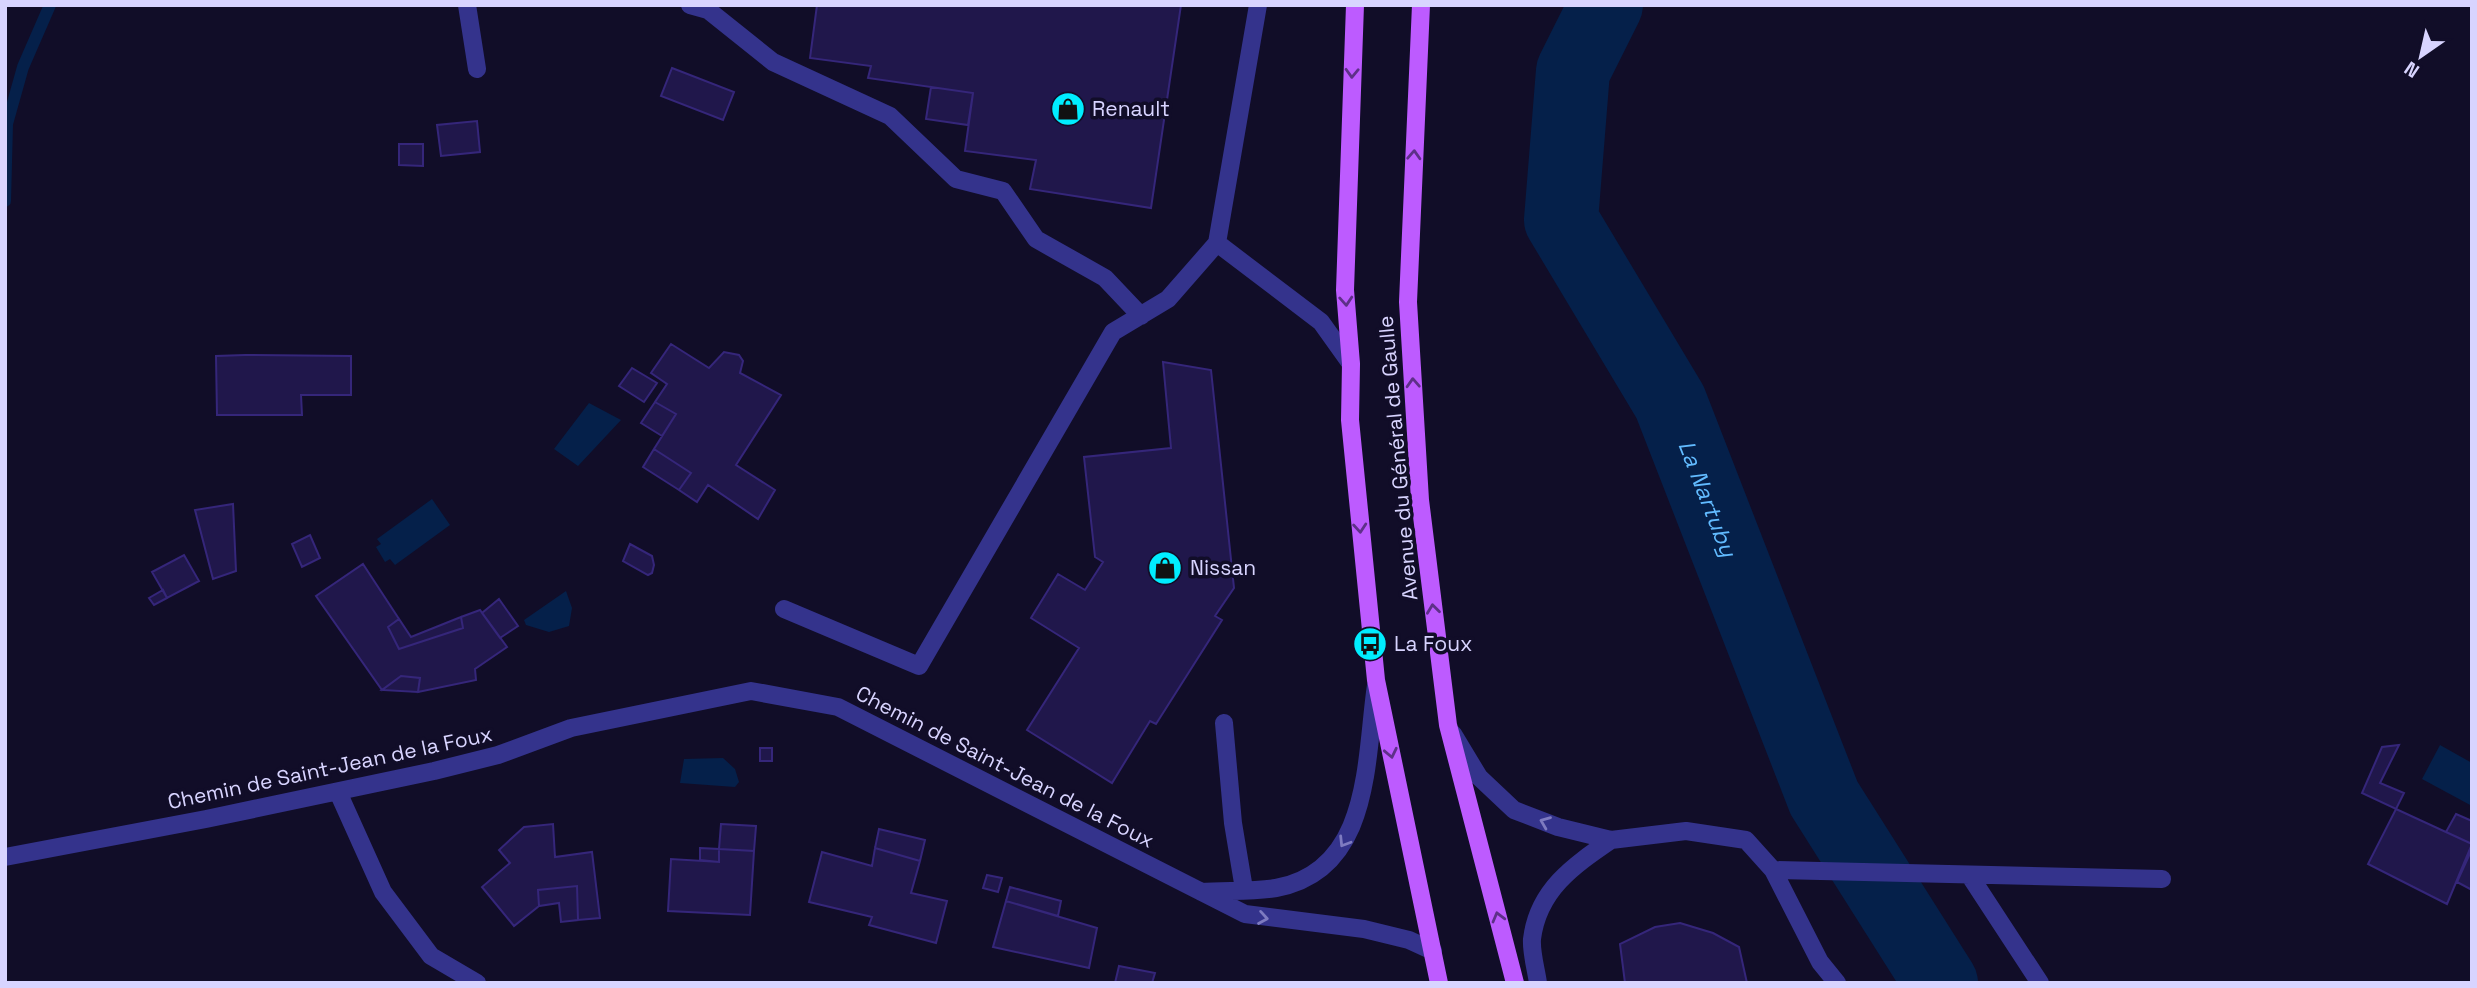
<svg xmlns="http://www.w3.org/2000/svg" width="2477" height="988" font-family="'Space Grotesk',sans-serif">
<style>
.water{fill:#05204a}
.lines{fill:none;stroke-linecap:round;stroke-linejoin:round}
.stream{stroke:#05204a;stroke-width:12}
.river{stroke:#05204a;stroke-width:74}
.building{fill:#20174b;stroke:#35267a;stroke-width:2}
.minor{stroke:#34338c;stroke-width:18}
.major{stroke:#bd5bff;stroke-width:18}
.oneway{stroke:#5e3089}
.oneway2{stroke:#7e7bc0}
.labels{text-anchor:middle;stroke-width:7;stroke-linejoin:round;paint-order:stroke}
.poi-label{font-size:21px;fill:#d8d4ff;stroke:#110d28;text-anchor:start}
.street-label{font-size:21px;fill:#d8d4ff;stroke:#110d28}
.water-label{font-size:23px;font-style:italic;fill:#62bbff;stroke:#110d28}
</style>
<rect width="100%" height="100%" fill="#110d28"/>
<path class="water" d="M589,403L621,420L578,466L554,449Z
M432,499L450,525L395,565L390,559L385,562L376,547L381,544L377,539Z
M566,591L572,608L569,626L549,632L526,625L524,620Z
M2440,745L2472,763V806L2422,779Z
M723,758L735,769L739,782L735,787L680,783L684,759Z"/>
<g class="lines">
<path class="stream" d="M5,201L7,124L23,67L50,5"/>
<path class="river" id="s1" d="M1606,5L1573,71L1561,220L1670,402L1824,798L1941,983"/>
</g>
<path class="building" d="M817,5H1181L1151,208L1030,189L1036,160L965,151L973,93L868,78L871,66L810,58Z
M672,68L734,92L723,120L661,96Z
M931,87L973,93L968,125L926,119Z
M477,121L480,152L441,156L437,125Z
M399,144H423V166L399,165Z
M671,344L709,368L724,352L739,355L743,361L740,373L781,395L736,465L775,490L758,519L708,485L697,502L679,490L691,473L654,449L676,414L655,402L667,384L651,373Z
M245,355L351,356V395H301L302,415H217L216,356Z
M1163,362L1211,370L1234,588L1215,616L1222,620L1156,724L1150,721L1112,783L1027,730L1079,648L1031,618L1058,574L1085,590L1103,562L1095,557L1084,457L1171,448Z
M632,368L657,383L644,402L619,386Z
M655,402L676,414L662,436L641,423Z
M654,449L691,473L679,490L643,467Z
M233,504L236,571L213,579L195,510Z
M310,535L320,558L302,567L292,544Z
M630,544L652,556L654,565L652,573L648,575L623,561Z
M184,555L199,581L167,598L152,572Z
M363,564L399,619L388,627L399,649L463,628L461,617L480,610L507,647L475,669L476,680L418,692L420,678L401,676L382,690L316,596Z
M163,590L167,598L154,605L149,598Z
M499,599L518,626L500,638L482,613Z
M461,617L463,628L399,649L388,627L399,619L411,637Z
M401,676L420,678L418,692L382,690Z
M2399,745L2380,783L2404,793L2396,809L2362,793L2382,747Z
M760,748H772V761H760Z
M2396,809L2472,844L2447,904L2368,864Z
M2456,814L2472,821V844L2446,832Z
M553,824L555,857L592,852L600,918L578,920L577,886L538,890L539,906L514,926L482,887L510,863L499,850L524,827Z
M721,824L756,826L754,851L719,849Z
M879,829L925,840L920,861L875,848Z
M700,848L719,849V862L700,860Z
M875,848L920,861L911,893L947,901L936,943L869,925L872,917L809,902L822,852L872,866Z
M719,849L754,851L750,915L668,911L671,859L719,862Z
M2472,849V890L2457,882Z
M987,875L1002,878L998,892L983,888Z
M577,886L578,920L561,922L559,903L539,906L538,890Z
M1010,887L1061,901L1058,916L1006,901Z
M1006,901L1097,928L1089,968L993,947Z
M1680,923L1713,933L1739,947L1747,983H1625L1620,944L1655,927Z
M1119,966L1155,973L1152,983H1115Z"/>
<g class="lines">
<path class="minor" d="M467,5L477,69
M690,5L708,10L773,62L890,116L956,179L1003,191L1036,239L1105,278L1141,316
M1217,243L1321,322L1351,364
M784,609L919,666L1113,332L1168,299L1217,243L1258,5
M1224,723L1233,823L1244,889
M1453,734L1479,777L1514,810L1558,827L1611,840L1686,831L1746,840L1773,870L2162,879
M338,792L383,892L431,956L477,983
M5,857L206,819L434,771L498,755L571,728L751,691L838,707L1245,914L1364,929L1409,940L1433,951
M1773,870L1820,962L1837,983
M1970,876L2040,983
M1201,892C1225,890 1252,892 1276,888C1372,870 1365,760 1376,685
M1538,983C1536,969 1531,952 1532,939C1538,890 1573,866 1611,840"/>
<path class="major" d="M1355,5L1345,290L1351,364L1350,420L1376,680L1439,983
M1421,5L1408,302L1420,500L1448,725L1515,983"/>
</g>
<defs><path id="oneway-chevron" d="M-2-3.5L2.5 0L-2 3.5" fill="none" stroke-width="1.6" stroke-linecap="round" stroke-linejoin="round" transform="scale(1.75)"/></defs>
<g class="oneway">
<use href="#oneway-chevron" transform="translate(1352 73) rotate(92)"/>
<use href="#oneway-chevron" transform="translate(1414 155) rotate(-87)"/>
<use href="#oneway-chevron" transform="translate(1346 301) rotate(86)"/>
<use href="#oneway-chevron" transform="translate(1413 383) rotate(-93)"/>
<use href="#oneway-chevron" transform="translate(1360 528) rotate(85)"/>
<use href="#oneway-chevron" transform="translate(1433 609) rotate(-97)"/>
<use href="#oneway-chevron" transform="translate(1391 753) rotate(78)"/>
<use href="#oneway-chevron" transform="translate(1498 917) rotate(-105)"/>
</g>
<g class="oneway2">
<use href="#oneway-chevron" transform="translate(1545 822) rotate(-158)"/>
<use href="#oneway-chevron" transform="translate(1344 842) rotate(122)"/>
<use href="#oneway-chevron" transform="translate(1263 918) rotate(10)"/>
</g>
<defs>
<g id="shop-disc" transform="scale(1.75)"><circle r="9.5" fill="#00edff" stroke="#110d28"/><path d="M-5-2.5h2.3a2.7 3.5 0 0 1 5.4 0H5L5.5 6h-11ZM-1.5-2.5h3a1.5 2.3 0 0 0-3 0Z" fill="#111"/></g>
<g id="bus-disc" transform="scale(1.75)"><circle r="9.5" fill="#00edff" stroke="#110d28"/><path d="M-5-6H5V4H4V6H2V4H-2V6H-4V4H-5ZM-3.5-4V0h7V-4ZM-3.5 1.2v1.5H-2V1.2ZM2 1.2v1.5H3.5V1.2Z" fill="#111"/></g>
</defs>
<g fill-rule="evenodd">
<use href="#shop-disc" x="1068" y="109"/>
<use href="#shop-disc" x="1165" y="568"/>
<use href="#bus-disc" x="1370" y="644"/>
</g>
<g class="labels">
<g class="poi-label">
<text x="1092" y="116">Renault</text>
<text x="1190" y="575">Nissan</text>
<text x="1394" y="651">La Foux</text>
</g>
<g class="street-label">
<text transform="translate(1398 458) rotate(-95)" y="7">Avenue du Général de Gaulle</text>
<text transform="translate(1005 767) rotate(27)" y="7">Chemin de Saint-Jean de la Foux</text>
<text transform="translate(330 768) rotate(-12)" y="7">Chemin de Saint-Jean de la Foux</text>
</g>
<g class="water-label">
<text dy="8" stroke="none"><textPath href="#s1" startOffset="539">La Nartuby</textPath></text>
</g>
</g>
<rect width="2477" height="988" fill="none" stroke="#d8d4ff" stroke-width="14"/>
<g transform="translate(2421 56) rotate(214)" stroke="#110d28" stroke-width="5" paint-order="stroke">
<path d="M0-5L12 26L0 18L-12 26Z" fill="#d8d4ff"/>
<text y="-10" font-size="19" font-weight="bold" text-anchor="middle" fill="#d8d4ff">N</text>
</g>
</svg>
